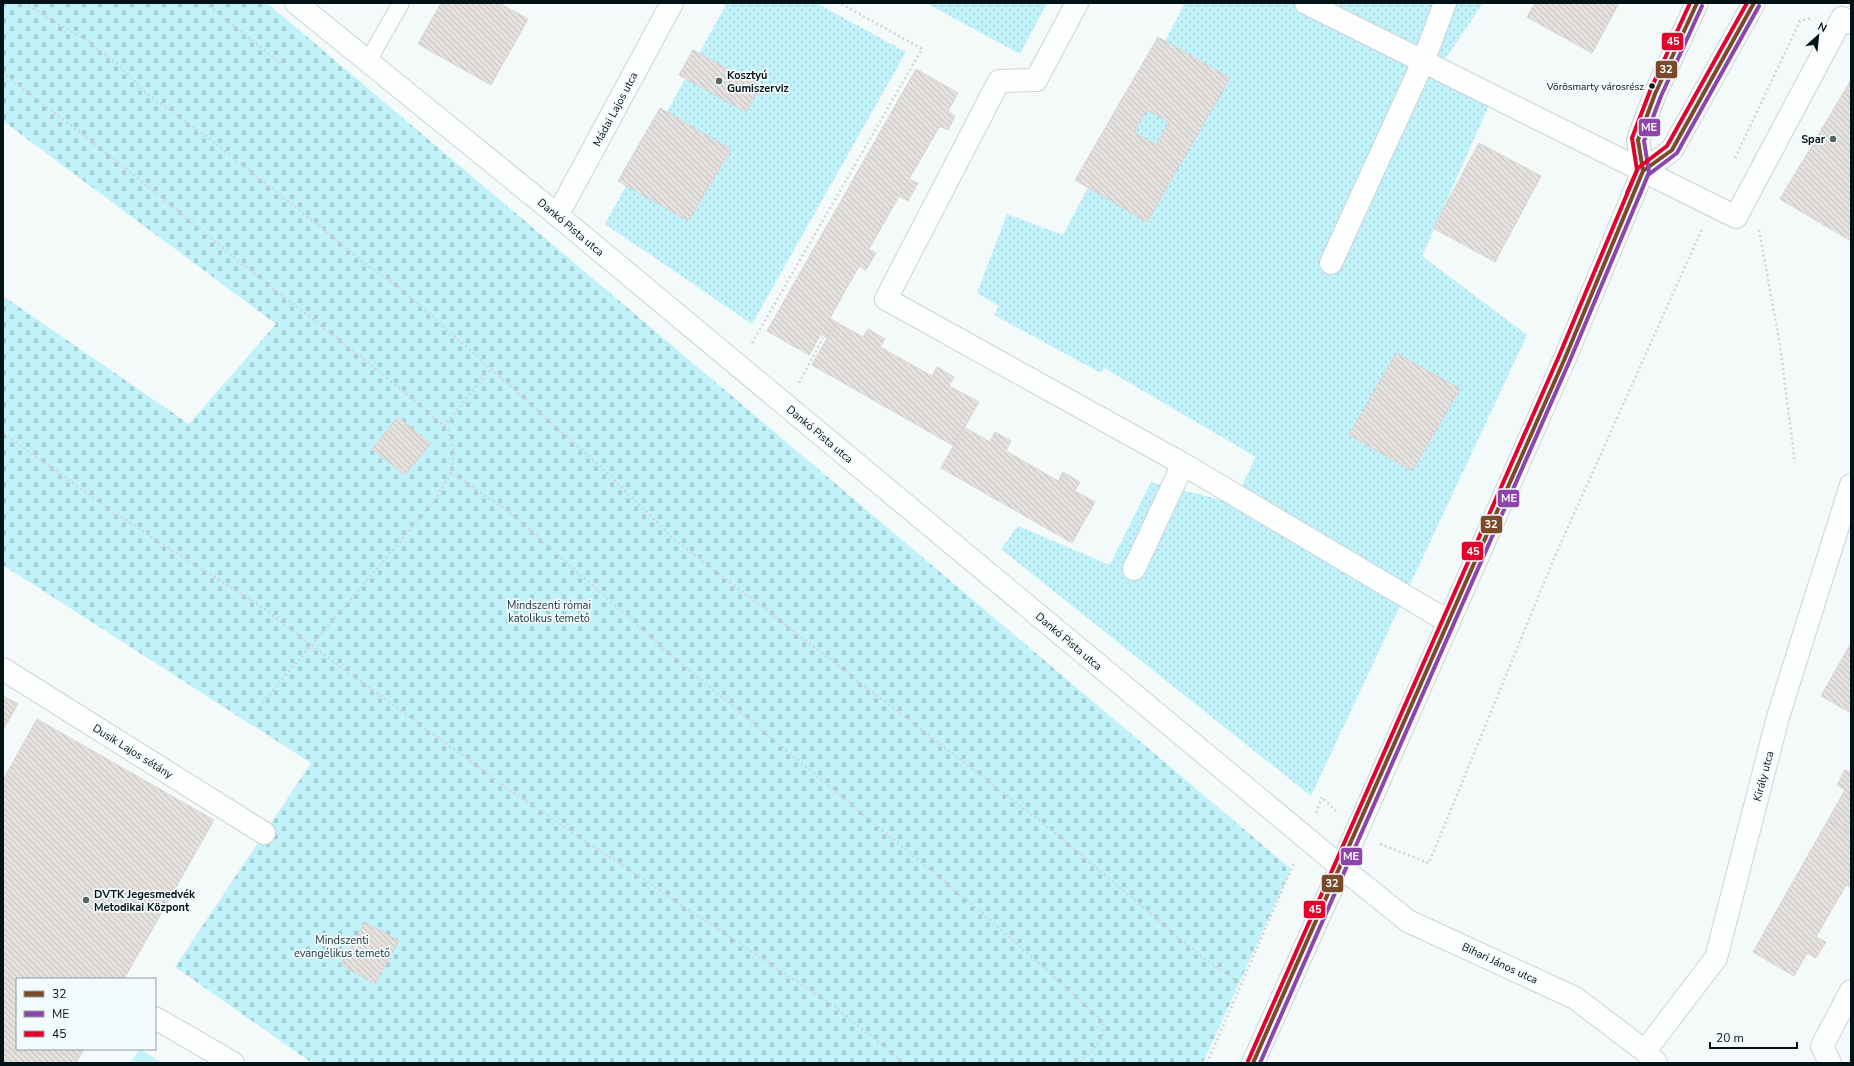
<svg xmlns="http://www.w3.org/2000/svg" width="1854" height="1066" font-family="'Nunito Sans',sans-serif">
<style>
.green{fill:url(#green-dots)}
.cemetery{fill:url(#cemetery-stones)}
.pitch{fill:#c1f2f9}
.building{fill:url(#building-back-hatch);stroke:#dad5d4;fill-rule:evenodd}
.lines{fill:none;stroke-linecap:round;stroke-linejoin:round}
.service-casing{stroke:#c9d4d6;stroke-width:18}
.minor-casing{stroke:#c9d4d6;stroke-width:24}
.primary-casing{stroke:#c9d4d6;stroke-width:24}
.path{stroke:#d3d4d5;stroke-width:2.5;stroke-dasharray:2 3;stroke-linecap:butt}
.service{stroke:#fdfefe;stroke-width:16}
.minor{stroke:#fdfefe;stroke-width:22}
.primary{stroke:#fdfefe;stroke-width:22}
.bus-1-casing{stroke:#f2fafc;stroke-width:7}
.bus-2-casing{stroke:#f2fafc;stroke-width:7}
.bus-3-casing{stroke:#f2fafc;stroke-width:7}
.bus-1{stroke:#7a4b2a;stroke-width:4}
.bus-2{stroke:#8e44ad;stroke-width:4}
.bus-3{stroke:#e4002b;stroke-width:4}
.poi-dot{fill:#576465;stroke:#f2fafc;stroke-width:1.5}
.bus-dot{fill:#031315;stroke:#f2fafc;stroke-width:1.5}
.labels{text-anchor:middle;stroke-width:3.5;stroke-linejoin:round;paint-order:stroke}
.bus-label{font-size:10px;fill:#031315;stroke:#f2fafc;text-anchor:end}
.poi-label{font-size:11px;font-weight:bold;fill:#031315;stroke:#f2fafc;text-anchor:start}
.street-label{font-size:11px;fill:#031315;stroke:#f2fafc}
.park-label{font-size:11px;fill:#20393d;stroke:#f2fafc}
.line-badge{stroke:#f2fafc;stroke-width:1.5}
.badge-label{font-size:11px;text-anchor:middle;font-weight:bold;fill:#fff}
</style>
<defs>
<pattern id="green-dots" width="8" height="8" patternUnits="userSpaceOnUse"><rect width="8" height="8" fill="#c1f2f9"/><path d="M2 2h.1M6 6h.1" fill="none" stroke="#a4cfd5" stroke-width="1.8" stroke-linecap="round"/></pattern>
<pattern id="cemetery-stones" width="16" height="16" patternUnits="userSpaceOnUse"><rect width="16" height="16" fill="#c1f2f9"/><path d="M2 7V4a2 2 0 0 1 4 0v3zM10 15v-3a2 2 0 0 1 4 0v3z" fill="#a4cfd5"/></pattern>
<pattern id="building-back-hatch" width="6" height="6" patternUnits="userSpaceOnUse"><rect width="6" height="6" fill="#e3e0de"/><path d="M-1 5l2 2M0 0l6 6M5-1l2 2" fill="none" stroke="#c1bfbe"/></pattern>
</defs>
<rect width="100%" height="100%" fill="#f4f9fa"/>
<path class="green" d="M727,3H816L906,52L752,324L605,224Z
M926,3H1047L1020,54Z
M1185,3H1483L1443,62L1490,103L1422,256L1527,335L1311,796L1001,549L1018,526L1110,565L1151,482L1233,503L1256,457L1104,368L1101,373L994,315L999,306L977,293L1007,214L1063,235Z"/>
<path class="cemetery" d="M3,3H267L1291,869L1203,1063H312L175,967L311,763L3,565V296L189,424L276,324L3,121Z"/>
<path class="pitch" d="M140,1049L162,1063H131Z"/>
<path class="building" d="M441,3H499L528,19L491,85L418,44Z
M1535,3H1619L1592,53L1527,17Z
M1158,37L1230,78L1147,222L1075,180ZM1147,110L1169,122L1156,145L1134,132Z
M693,50L760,86L746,112L679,75Z
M916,69L958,93L948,111L955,116L948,130L940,126L909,179L918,183L908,201L899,196L869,249L876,253L866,270L859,266L830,318L836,322L827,338L821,334L809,355L767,331Z
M1851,80V241L1780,199Z
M660,108L731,149L688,221L618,181Z
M1479,143L1541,176L1495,262L1433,228Z
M836,322L863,337L868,329L885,339L880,347L932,376L937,367L954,377L949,386L979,402L954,446L812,365Z
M1396,353L1460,389L1412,471L1349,435Z
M398,417L431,444L405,475L372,449Z
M964,427L990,442L995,432L1011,441L1006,451L1058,481L1063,472L1080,482L1075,491L1095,502L1072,543L941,468Z
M1851,643V713L1821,696Z
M3,696L18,704L3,730Z
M37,719L214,820L124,979H17V1049H84L76,1063H3V780Z
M1845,770L1851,773V833L1828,820L1845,790L1837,785Z
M1828,820L1851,833V888L1846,885L1816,937L1826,942L1816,958L1807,953L1794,976L1753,952Z
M365,922L399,941L375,984L341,965Z"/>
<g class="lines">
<g class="service-casing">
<path id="service" d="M368,61L401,3"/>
</g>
<g class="minor-casing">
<path id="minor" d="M296,3L556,214L1341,867L1408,921L1575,998L1645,1051L1656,1063
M1077,3L1036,80L999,81L886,299L1183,464L1449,622
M1306,3L1736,217L1842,18L1851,23
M556,214L564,203L672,3
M1331,263L1423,62L1445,3
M1134,569L1183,464
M3,669L264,833
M155,1018L233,1063
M1645,1051L1716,958L1778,717L1851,485
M1830,1063L1822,1046L1851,991"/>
</g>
<g class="primary-casing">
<path id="primary" d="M1643,171L1638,140L1655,94L1697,3
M1253,1063L1341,867L1565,358L1643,171L1672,150L1754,3"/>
</g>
<path class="path" d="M24,3L89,42L117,63L146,93L202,133L304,214L368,266L406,293L600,466L674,539L1053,831L1202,957L1241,984
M205,3L281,63
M3,73L128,170L246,267L370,364L448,429L454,453L451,473L433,503L262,703
M1735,158L1800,21L1811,18
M1759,230L1780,345L1795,463
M752,343L922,49L840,3
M799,383L823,338
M444,426L491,369
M3,433L106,507L178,554L258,604L311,645L518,796L835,1007L904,1063
M451,473L511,513L663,648L981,912L1102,1020C1109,1040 1092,1049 1079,1063
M1316,813L1322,797L1337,812
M1380,844L1429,863L1555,556L1702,229
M1207,1063L1295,861"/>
<use href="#service" class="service"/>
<use href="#minor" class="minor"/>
<use href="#primary" class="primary"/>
<g class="bus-1-casing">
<path id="bus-1" d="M1633,195L1643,171L1638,140L1655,94L1697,3
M1253,1063L1565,358L1643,171L1672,150L1754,3"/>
</g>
<g class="bus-2-casing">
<path id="bus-2" d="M1639,197L1649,172L1644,141L1661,96L1702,6
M1260,1063L1570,360L1648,175L1677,153L1759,6"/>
</g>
<g class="bus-3-casing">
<path id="bus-3" d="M1627,193L1637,170L1632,138L1650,91L1690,3
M1248,1061L1559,356L1638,168L1667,146L1747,3"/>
</g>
<use href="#bus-1" class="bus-1"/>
<use href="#bus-2" class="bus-2"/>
<use href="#bus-3" class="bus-3"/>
</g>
<g class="poi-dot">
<circle cx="719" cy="81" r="4"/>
<circle cx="1833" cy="139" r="4"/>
<circle cx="86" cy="900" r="4"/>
</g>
<circle class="bus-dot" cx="1652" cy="86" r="3.5"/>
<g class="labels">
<g class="bus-label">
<text x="1644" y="90">Vörösmarty városrész</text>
</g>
<g class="poi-label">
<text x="727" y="79">Kosztyú<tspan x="727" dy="13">Gumiszerviz</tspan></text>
<text x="1825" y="143" text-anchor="end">Spar</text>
<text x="94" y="898">DVTK Jegesmedvék<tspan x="94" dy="13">Metodikai Központ</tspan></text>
</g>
<g class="street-label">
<text transform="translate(615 109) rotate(-62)" y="4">Mádai Lajos utca</text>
<text transform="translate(571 227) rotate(40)" y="4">Dankó Pista utca</text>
<text transform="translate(820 434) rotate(40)" y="4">Dankó Pista utca</text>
<text transform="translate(1069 641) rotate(40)" y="4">Dankó Pista utca</text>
<text transform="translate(133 751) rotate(32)" y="4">Dusik Lajos sétány</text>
<text transform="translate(1763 776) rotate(-75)" y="4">Király utca</text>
<text transform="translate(1500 963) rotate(25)" y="4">Bihari János utca</text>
</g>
<g class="park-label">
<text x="549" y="609">Mindszenti római<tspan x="549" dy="13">katolikus temető</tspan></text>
<text x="342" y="944">Mindszenti<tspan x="342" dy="13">evangélikus temető</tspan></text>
</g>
</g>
<g class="line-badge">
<rect x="1661" y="32" width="23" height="19" rx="4" fill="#e4002b"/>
<rect x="1655" y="60" width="23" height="19" rx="4" fill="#7a4b2a"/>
<rect x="1638" y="118" width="23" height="19" rx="4" fill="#8e44ad"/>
<rect x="1497" y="489" width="23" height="19" rx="4" fill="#8e44ad"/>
<rect x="1480" y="515" width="23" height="19" rx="4" fill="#7a4b2a"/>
<rect x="1461" y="541" width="23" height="20" rx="4" fill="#e4002b"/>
<rect x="1340" y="847" width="23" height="19" rx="4" fill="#8e44ad"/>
<rect x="1321" y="874" width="23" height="19" rx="4" fill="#7a4b2a"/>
<rect x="1303" y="900" width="23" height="19" rx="4" fill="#e4002b"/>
</g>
<g class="badge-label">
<text x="1673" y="45">45</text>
<text x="1666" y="73">32</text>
<text x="1649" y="131">ME</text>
<text x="1509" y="502">ME</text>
<text x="1491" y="528">32</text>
<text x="1473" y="555">45</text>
<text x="1351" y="860">ME</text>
<text x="1332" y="887">32</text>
<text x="1315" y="913">45</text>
</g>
<rect width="1854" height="1066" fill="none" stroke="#031315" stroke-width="8"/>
<rect x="16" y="978" width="140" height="72" fill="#f2fafc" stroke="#929ea0"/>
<rect x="24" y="991" width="20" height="6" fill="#7a4b2a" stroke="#929ea0"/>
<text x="52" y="998" font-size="12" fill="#031315">32</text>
<rect x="24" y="1011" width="20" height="6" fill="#8e44ad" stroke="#929ea0"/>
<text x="52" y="1018" font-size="12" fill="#031315">ME</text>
<rect x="24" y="1031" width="20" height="6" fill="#e4002b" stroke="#929ea0"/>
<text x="52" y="1038" font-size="12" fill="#031315">45</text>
<g transform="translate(1818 36) rotate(27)" stroke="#f2fafc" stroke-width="3" paint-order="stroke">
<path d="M0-3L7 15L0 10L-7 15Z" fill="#031315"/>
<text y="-6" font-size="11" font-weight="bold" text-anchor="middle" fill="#031315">N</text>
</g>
<path d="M1710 1042v6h87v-6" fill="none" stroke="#031315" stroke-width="2"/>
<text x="1716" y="1042" font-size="12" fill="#031315" stroke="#f2fafc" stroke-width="3" paint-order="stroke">20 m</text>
</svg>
